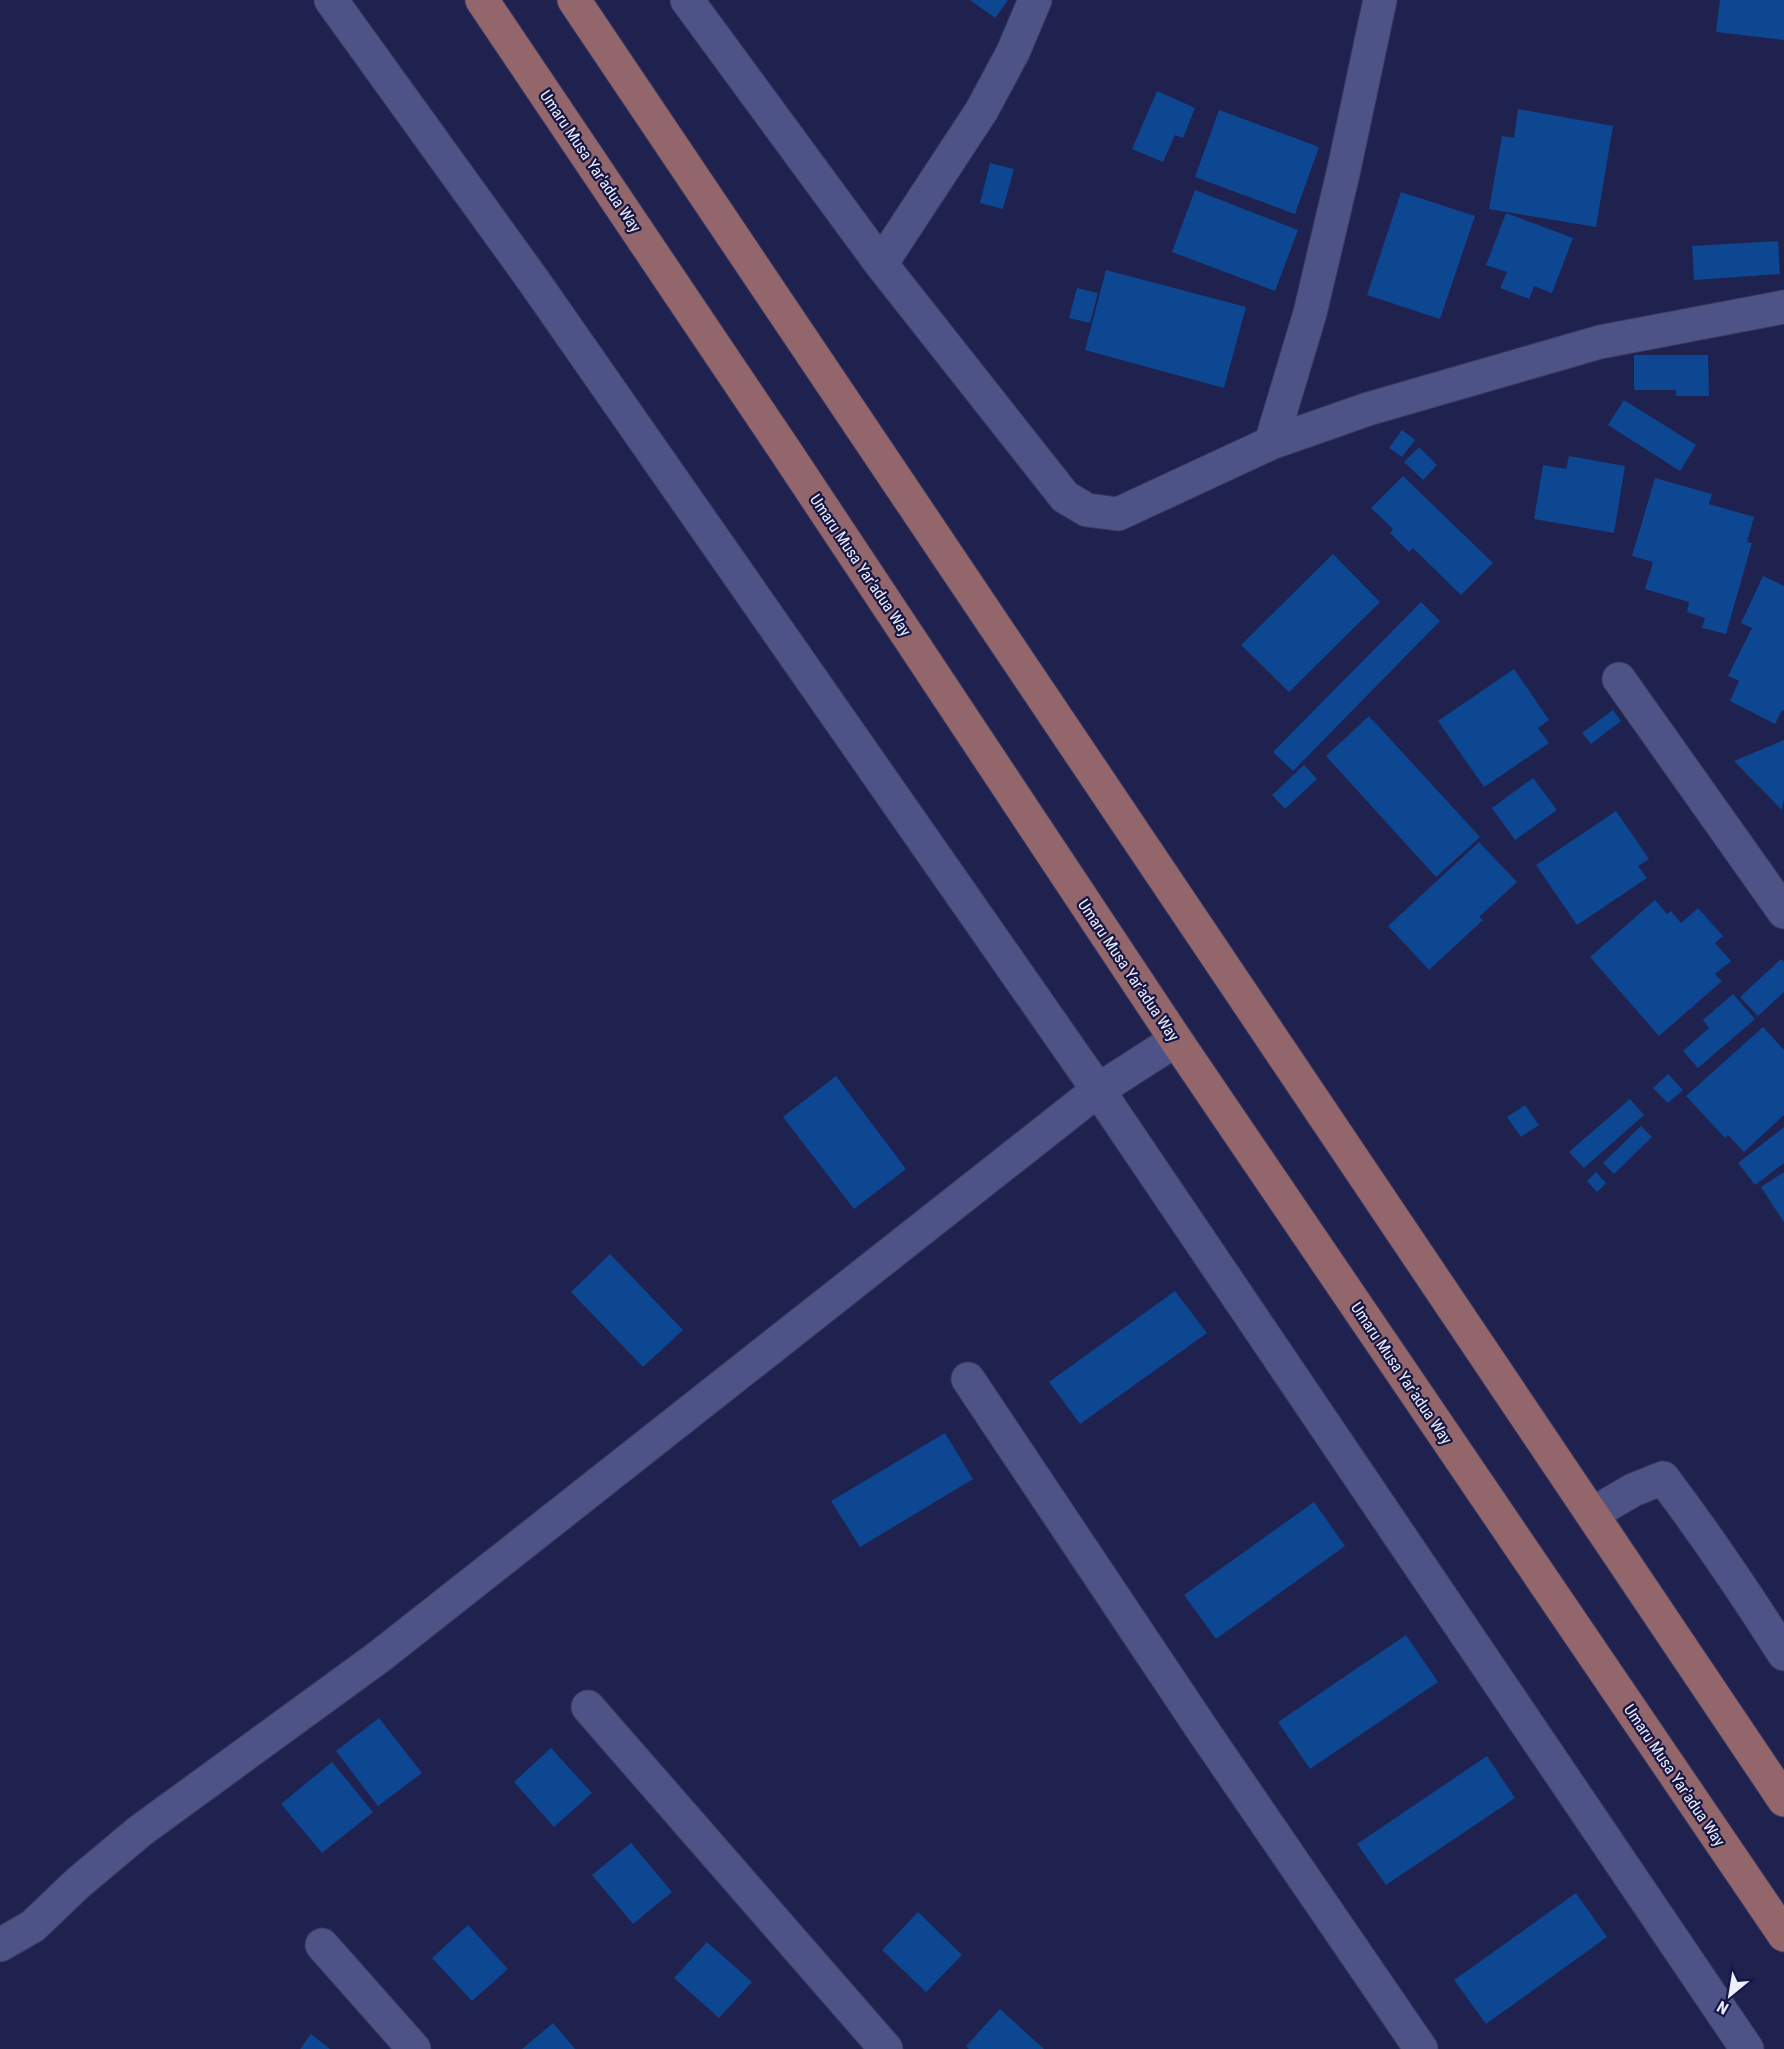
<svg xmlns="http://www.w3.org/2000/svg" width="1784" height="2049" font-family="'Roboto Condensed',sans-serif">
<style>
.building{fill:#0d4791}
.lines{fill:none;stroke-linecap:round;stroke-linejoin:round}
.minor-casing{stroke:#3c3a5f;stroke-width:35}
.primary-casing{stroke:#3c3a5f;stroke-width:35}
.minor{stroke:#4d5386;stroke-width:33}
.primary{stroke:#93666c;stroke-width:33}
.labels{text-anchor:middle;stroke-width:4.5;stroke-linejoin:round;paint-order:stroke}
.street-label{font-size:16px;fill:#eceffb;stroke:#161644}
</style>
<rect width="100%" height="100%" fill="#1f214f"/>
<path class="building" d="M970,0H1008L995,18Z
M1720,0H1784V40L1716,32Z
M1157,91L1195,108L1183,138L1175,135L1163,162L1132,149Z
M1518,109L1613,126L1596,227L1489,209L1502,136L1514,138Z
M1219,110L1319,147L1295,214L1195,177Z
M990,163L1014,169L1003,209L980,203Z
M1195,190L1298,230L1275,291L1172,252Z
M1401,192L1475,216L1440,319L1367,295Z
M1506,213L1573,238L1552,293L1534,286L1529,299L1500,288L1507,272L1486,265Z
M1778,241L1780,274L1694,280L1692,246Z
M1106,270L1246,307L1224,388L1085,350Z
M1077,288L1098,293L1090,323L1069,318Z
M1634,355H1708L1709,396H1676V390H1634Z
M1624,400L1696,445L1680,471L1608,425Z
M1402,430L1415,440L1402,457L1389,448Z
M1419,447L1437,465L1423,480L1404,462Z
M1569,456L1625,466L1614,533L1534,519L1543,465L1566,469Z
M1403,476L1493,563L1461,595L1413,548L1409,552L1390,533L1393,529L1371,508Z
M1655,478L1712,494L1709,504L1754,517L1747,542L1752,543L1726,634L1702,628L1705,618L1687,612L1689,602L1645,589L1653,562L1632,556Z
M1333,554L1380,602L1289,692L1241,645Z
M1763,576L1784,586V711L1782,710L1775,724L1730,701L1739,681L1728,676L1752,628L1741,623Z
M1421,602L1440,621L1293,771L1273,752Z
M1514,669L1549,720L1538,728L1549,743L1484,787L1438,721Z
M1613,710L1621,721L1591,744L1582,733Z
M1369,716L1480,837L1436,877L1326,756Z
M1784,740V798L1782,810L1734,761Z
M1304,765L1317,779L1285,809L1272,795Z
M1533,778L1557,810L1515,840L1492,808Z
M1616,811L1649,859L1638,866L1647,878L1577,925L1536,865Z
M1479,842L1517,882L1479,917L1483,920L1429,970L1388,926Z
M1655,900L1667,914L1671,911L1681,923L1698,908L1723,936L1715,943L1731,961L1715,974L1722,981L1659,1036L1590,957Z
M1781,959L1784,962V992L1758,1016L1740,997Z
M1733,994L1755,1019L1698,1068L1683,1051L1709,1028L1703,1020Z
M1763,1027L1784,1050V1115L1744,1152L1728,1135L1725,1138L1686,1096Z
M1668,1074L1683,1090L1668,1103L1653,1088Z
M836,1076L906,1169L854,1209L783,1117Z
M1630,1099L1644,1115L1584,1168L1569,1152Z
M1525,1105L1539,1125L1521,1137L1507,1117Z
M1641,1126L1652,1137L1614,1174L1603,1163Z
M1784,1127V1163L1755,1185L1738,1163Z
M1596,1172L1606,1183L1597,1192L1587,1181Z
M1784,1172V1222L1761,1187Z
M610,1254L683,1330L643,1367L571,1292Z
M1175,1291L1207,1333L1080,1424L1049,1382Z
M945,1433L973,1479L860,1547L831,1501Z
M1314,1502L1345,1546L1216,1639L1184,1595Z
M1406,1635L1438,1682L1310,1769L1278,1722Z
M379,1718L422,1773L378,1806L336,1751Z
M551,1748L592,1793L554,1827L514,1782Z
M1487,1756L1515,1798L1386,1885L1357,1844Z
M332,1762L373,1812L322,1853L281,1804Z
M631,1843L672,1892L633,1924L592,1875Z
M1576,1893L1607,1937L1486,2024L1454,1980Z
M918,1912L962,1955L926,1992L882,1950Z
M468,1925L508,1969L472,2001L432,1958Z
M707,1942L752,1982L719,2018L674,1978Z
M1000,2009L1044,2049H969L966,2046Z
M553,2023L575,2049H522Z
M311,2034L330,2049H300Z"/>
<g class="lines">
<g class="minor-casing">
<path id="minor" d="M331,0L533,280L1098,1090L1747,2049
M687,0L881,264L1065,497L1087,510L1118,514L1271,443L1368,409L1600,342L1784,307
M881,264L982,110L1013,52L1035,0
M1271,443L1310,313L1344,169L1380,0
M1619,679L1784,912
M968,1379L1204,1732L1421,2049
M1592,1514L1633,1490L1663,1478C1706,1535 1746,1594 1784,1654
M588,1707L886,2049
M0,1945L33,1926L78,1883L140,1831L380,1656L1098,1090L1176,1040
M322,1945L414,2049"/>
</g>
<g class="primary-casing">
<path id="primary" d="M482,0L784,449L1176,1040L1784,1935
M574,0L1784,1800"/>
</g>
<use href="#minor" class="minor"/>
<use href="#primary" class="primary"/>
</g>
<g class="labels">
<g class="street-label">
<text transform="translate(591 161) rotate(56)" y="6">Umaru Musa Yar'adua Way</text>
<text transform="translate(861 565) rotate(56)" y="6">Umaru Musa Yar'adua Way</text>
<text transform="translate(1129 970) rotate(56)" y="6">Umaru Musa Yar'adua Way</text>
<text transform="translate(1402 1373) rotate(56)" y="6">Umaru Musa Yar'adua Way</text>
<text transform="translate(1675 1775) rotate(56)" y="6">Umaru Musa Yar'adua Way</text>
</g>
</g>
<g transform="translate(1730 1995) rotate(210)" stroke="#161644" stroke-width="4.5" paint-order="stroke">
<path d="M0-4.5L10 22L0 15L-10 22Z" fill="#eceffb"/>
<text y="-9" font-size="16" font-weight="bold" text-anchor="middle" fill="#eceffb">N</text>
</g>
</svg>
